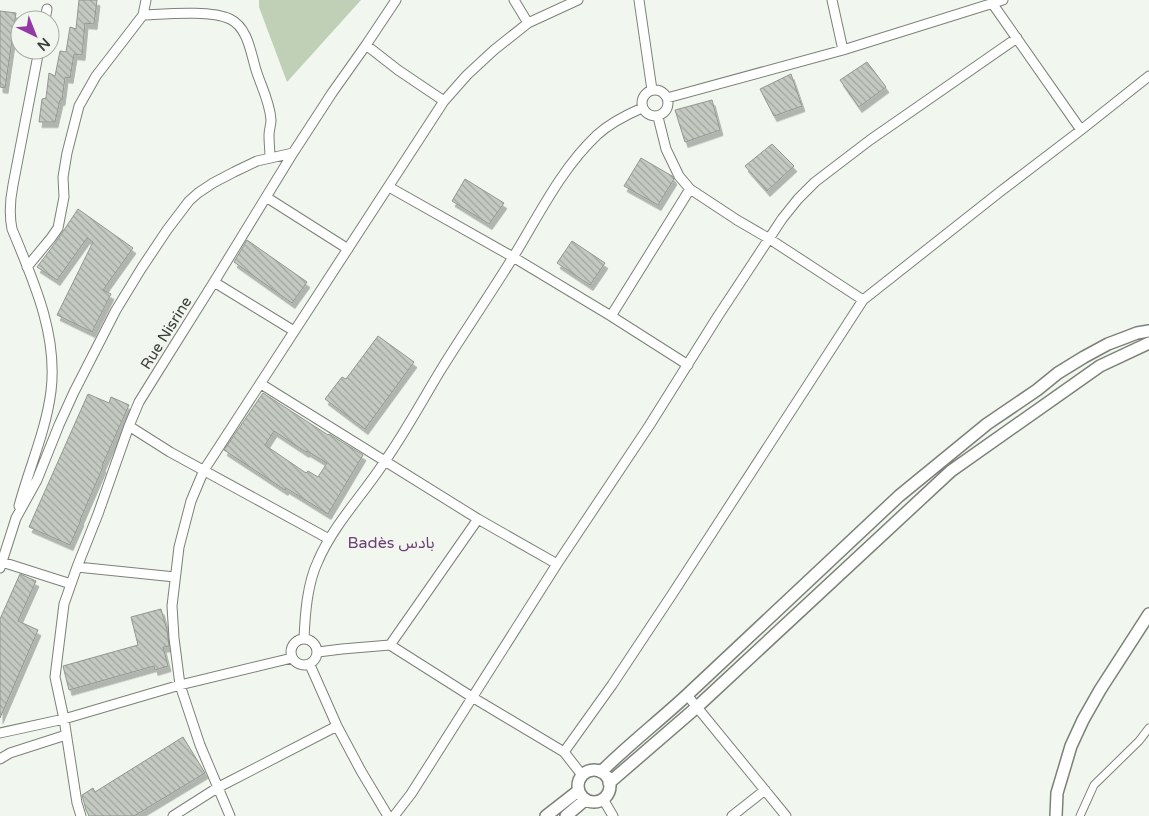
<svg xmlns="http://www.w3.org/2000/svg" width="1149" height="816" font-family="'Varela Round','Noto Sans Arabic',sans-serif">
<style>
.green{fill:#bfd0b6}
.building{fill:url(#building-back-hatch);stroke:#92988f;fill-rule:evenodd;filter:url(#shadow)}
.lines{fill:none;stroke-linecap:round;stroke-linejoin:round}
.pedestrian-casing{stroke:#7c8179;stroke-width:9}
.minor-casing{stroke:#7c8179;stroke-width:11}
.tertiary-casing{stroke:#7c8179;stroke-width:14}
.pedestrian{stroke:#fff;stroke-width:7}
.minor{stroke:#fff;stroke-width:9}
.tertiary{stroke:#fff;stroke-width:11}
.labels{text-anchor:middle;stroke-width:4;stroke-linejoin:round;paint-order:stroke}
.street-label{font-size:15px;fill:#3b3e3a;stroke:#f1f7ee}
.neighbourhood-label{font-size:16px;fill:#6b3e74;stroke:#f1f7ee}
</style>
<defs>
<pattern id="building-back-hatch" width="6" height="6" patternUnits="userSpaceOnUse" patternTransform="scale(1.25)"><rect width="6" height="6" fill="#c4cac1"/><path d="M-1 5l2 2M0 0l6 6M5-1l2 2" fill="none" stroke="#a0a59e"/></pattern>
<filter id="shadow"><feDropShadow dx="3" dy="5.5" stdDeviation="0" flood-color="#0004"/></filter>
</defs>
<rect width="100%" height="100%" fill="#f1f7ee"/>
<path class="green" d="M259,0H361L287,82L259,7Z"/>
<path class="building" d="M79,0H97L94,24L85,23L82,55L74,54L70,78L65,77L62,100H60L55,122H39L42,99L46,98L49,73L55,76L60,51L66,52L70,27L76,29Z
M0,11L16,13L5,88L0,87Z
M867,62L886,87L859,107L840,80Z
M791,74L802,106L774,116L760,89Z
M712,100L720,130L685,142L675,110Z
M772,144L794,166L767,191L745,166Z
M641,158L672,176L674,179L658,205L624,186Z
M465,179L504,203L489,224L452,201Z
M78,209L133,248L103,290L111,294L92,332L57,315L93,242L87,238L57,280L37,267L56,242Z
M247,240L307,282L292,303L234,262Z
M572,241L605,263L590,285L557,263Z
M378,336L414,362L365,429L325,399L342,377L346,379Z
M263,393L328,435L329,434L363,455L328,514L286,488L285,490L224,450ZM274,431L306,452L307,451L327,463L318,477L308,471L306,473L265,445Z
M88,394L109,403L111,397L129,405L102,466L103,467L80,520H81L70,545L29,527Z
M20,574L36,581L18,621L38,630L0,718V619Z
M161,609L167,630L169,646L163,647L168,666L155,670L154,666L69,690L63,666L138,645L131,617Z
M183,737L205,773L134,816H89L86,810L82,795L93,788L95,792Z"/>
<g class="lines">
<g class="pedestrian-casing">
<path id="pedestrian" d="M1080,816L1094,785L1139,741L1149,728"/>
</g>
<g class="minor-casing">
<path id="minor" d="M514,0L528,23
M639,0L652,90
M832,0L843,50
M992,0V3L1081,130
M143,15C166,14 211,10 230,19C249,28 251,56 257,73C262,88 270,103 271,120C271,125 269,130 269,135C269,143 270,151 270,158
M45,20L47,9
M366,45L398,70L444,101
M642 103a13 13 0 1 1 26 0a13 13 0 1 1-26 0Z
M667,98L843,50L1003,0
M658,117L666,149L679,176L690,189L737,220L768,238L863,300
M389,187L513,257L611,316L688,365
M266,197L348,249
M27,267L51,238L58,228L64,197L63,177L67,153L79,106L96,76L143,15L146,0
M214,282L294,331
M611,316L690,189
M261,384L478,519L557,564
M129,426L170,452L329,539
M19,506C29,468 46,431 51,391C58,334 33,280 12,229C9,214 10,200 13,185L39,50
M2,562L71,584
M77,567L175,577
M0,568L16,518L37,480L59,425L74,392L116,310L141,269L167,230L189,201L198,193L213,183L234,172L257,161L293,153
M291 652a13 13 0 1 1 26 0a13 13 0 1 1-26 0Z
M304,639C305,615 307,584 318,561C334,524 363,495 385,461C406,431 423,399 442,368C465,331 489,296 512,259C538,217 560,170 597,135C610,123 626,115 642,108
M390,645L478,519
M318,652L342,649L390,645L472,697L564,752L582,775
M310,665L337,726L361,771L388,816
M687,695L786,816
M0,733L64,719L180,685L292,658
M564,752L612,685L673,593L863,300L1001,191L1081,130L1149,76
M0,759L10,753L66,735
M603,799L613,816
M81,816L77,803L64,719L55,677L64,604L77,567L98,514L129,426L139,402L157,373L214,282L293,153L332,93L366,45L396,0
M173,816L217,788L337,726
M230,816L200,745L180,685L174,638L172,606L179,547L191,501L204,470L444,101L467,75L494,50L528,23L578,0
M394,816L411,794L557,564L649,426L718,316L782,219L798,199L815,182L870,140L1017,38
M732,816L765,790"/>
</g>
<g class="tertiary-casing">
<path id="tertiary" d="M578 786a16 16 0 1 1 32 0a16 16 0 1 1-32 0Z
M601,772C628,745 659,721 687,695L899,496L987,424L1037,390L1058,373L1084,357L1108,344L1124,338L1137,333L1149,331
M609,783L697,707L951,471L1100,366L1149,343
M546,816L578,791
M566,816L585,800
M1056,816L1057,793L1071,746L1083,720L1100,690L1149,614"/>
</g>
<use href="#pedestrian" class="pedestrian"/>
<use href="#minor" class="minor"/>
<use href="#tertiary" class="tertiary"/>
</g>
<g class="labels">
<g class="street-label">
<text transform="translate(166 333) rotate(-58)" y="5">Rue Nisrine</text>
</g>
<g class="neighbourhood-label">
<text x="391" y="548">Badès بادس</text>
</g>
</g>
<g transform="translate(35 35) rotate(137)"><circle r="24" fill="#f1f7ee" stroke="#a8ada6"/>
<path d="M0-4L9 19L0 12L-9 19Z" fill="#943aa5"/>
<text y="-8" font-size="14" font-weight="bold" text-anchor="middle" fill="#3b3e3a">N</text>
</g>
</svg>
